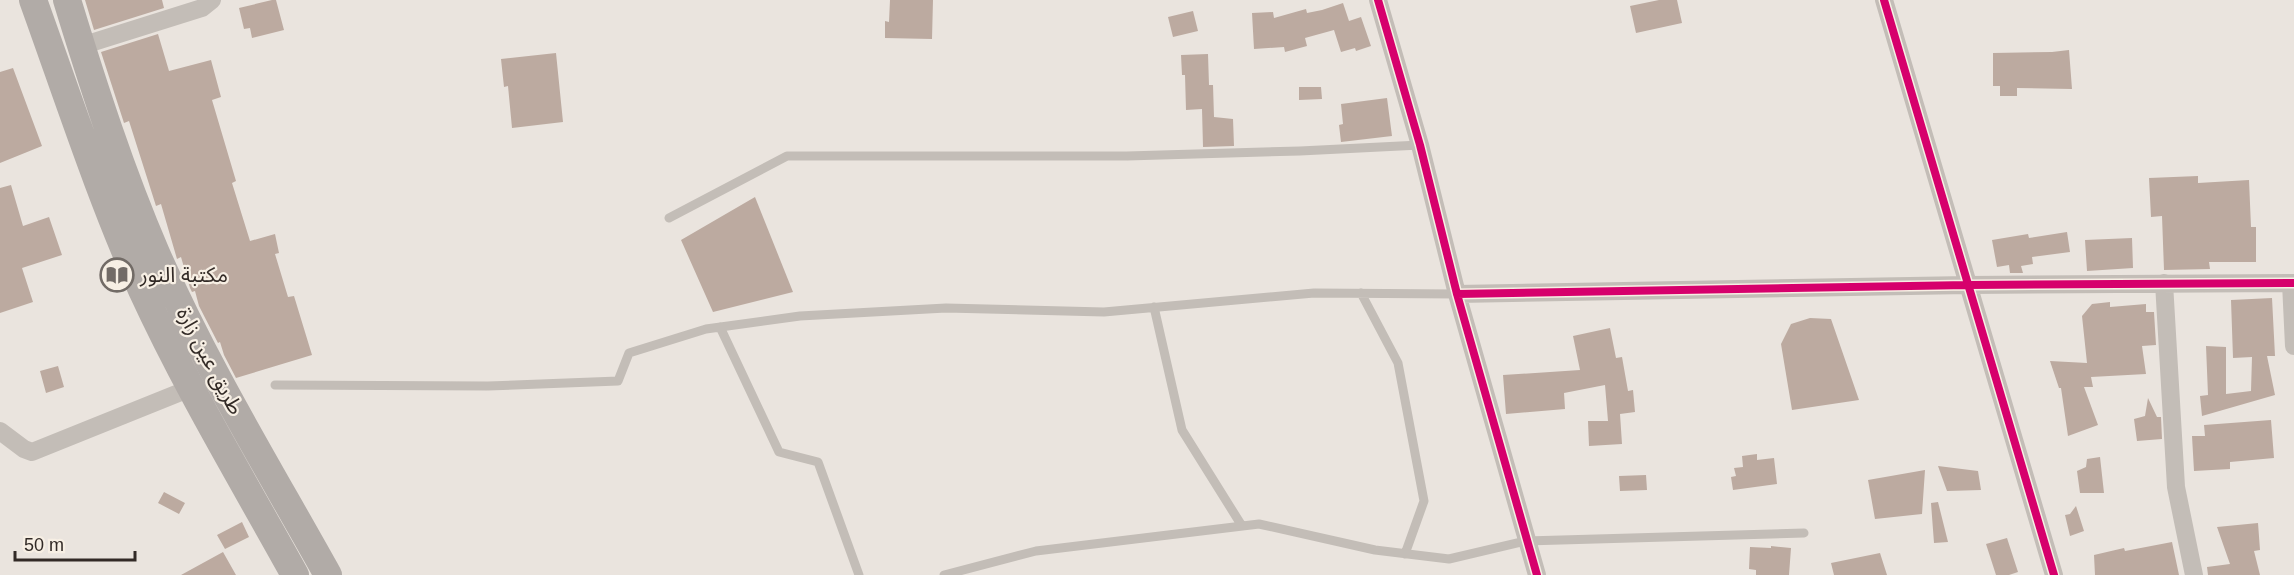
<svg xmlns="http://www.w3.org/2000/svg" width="2294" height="575" font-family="Helvetica,'Noto Sans Arabic',sans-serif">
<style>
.building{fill:#bcaaa0}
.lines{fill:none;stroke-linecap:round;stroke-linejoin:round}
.lane{stroke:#c3bdb7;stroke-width:9}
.street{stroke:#c3bdb7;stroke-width:18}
.primary{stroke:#b1aba7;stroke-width:28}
.cycleway-casing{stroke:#f7efe4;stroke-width:11}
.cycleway{stroke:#d6006c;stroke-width:8}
.labels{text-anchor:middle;stroke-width:4.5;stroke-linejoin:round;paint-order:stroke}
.poi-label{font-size:21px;fill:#322a26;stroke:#f7efe4;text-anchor:start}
.street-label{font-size:21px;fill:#322a26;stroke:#f7efe4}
</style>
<rect width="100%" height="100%" fill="#eae4de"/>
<path class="building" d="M85,0H162L164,8L94,30Z
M272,0H276L284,30L252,38L250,28L244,29L239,8Z
M890,0H933L932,39L885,38V21L889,22Z
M1659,0H1677L1682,23L1636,33L1630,6Z
M1343,3L1349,21L1361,17L1371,46L1356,51L1355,48L1341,52L1334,30L1305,38L1307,46L1285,52L1284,47L1254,49L1252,13L1273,12L1274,18L1306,9L1307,13L1322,10Z
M1193,11L1198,31L1173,37L1168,17Z
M158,34L169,71L211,60L221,97L212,100L236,181L232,183L250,241L275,234L279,253L275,254L288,297L294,296L312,355L236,378L224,355L220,342L218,343L199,306L195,291L192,292L190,288L181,257L177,259L161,204L156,206L129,121L124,123L101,52Z
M2069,50L2072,89L2017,88V96H2000V86H1993V53L2052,52Z
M556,53L563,122L512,128L508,86L504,87L501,59Z
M1208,54L1209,85H1213L1214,117L1233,119L1234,146L1203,147L1202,109L1186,110L1185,75H1182L1181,55Z
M13,68L42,146L0,163V72Z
M1299,87H1321L1322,99L1299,100Z
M1387,98L1392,136L1341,142L1339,125L1343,124L1341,104Z
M2198,176V183L2249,180L2251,227H2256V262H2209L2210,269L2164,270L2162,216L2151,217L2149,178Z
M11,185L23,226L49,217L62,255L22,268L33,302L0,313V188Z
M755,197L793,292L713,312L681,240Z
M2067,232L2070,252L2032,257L2033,264L2021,266L2023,273H2010L2009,265L1997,267L1992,240L2028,234L2029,238Z
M2132,238L2133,268L2087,271L2085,240Z
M2272,298L2275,356H2267L2275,395L2202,416L2200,396L2208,395L2206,346L2226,347V394L2251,391L2252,357L2233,358L2231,300Z
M2110,302V307L2146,304V312H2154L2156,345L2142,346L2146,374L2091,377L2093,387H2084L2098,425L2068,436L2061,388H2059L2050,361L2087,363L2082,316L2092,304Z
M1810,318L1831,319L1859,400L1792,410L1781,344L1791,324Z
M1610,328L1616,358L1622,357L1628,391L1633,390L1635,412L1620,414L1622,444L1589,446L1588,421H1608L1605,385L1564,393L1565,409L1506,414L1503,375L1580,370L1573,336Z
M58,366L64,387L46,393L40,371Z
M2148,398L2157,417H2161L2162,439L2137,441L2134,419L2145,416Z
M2271,420L2274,458L2230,462V469L2194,471L2192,436H2205L2204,425Z
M1757,454V460L1774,458L1777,484L1733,490L1731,477L1736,476L1734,468L1743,467L1742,456Z
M2100,457L2104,493H2080L2077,471L2086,467L2087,459Z
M1938,466L1978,471L1981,490L1947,491Z
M1925,470L1922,514L1875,519L1868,480Z
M1646,475L1647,490L1620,491L1619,476Z
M164,492L185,503L179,514L158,503Z
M1938,502L1948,542L1934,543L1931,503Z
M2076,506L2084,531L2070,536L2065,515L2070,514Z
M242,522L249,537L225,549L217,535Z
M2258,523L2260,550L2254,551L2260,575H2208L2207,567L2230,564L2217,527Z
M2007,538L2018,572L2009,575H1996L1986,544Z
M2172,542L2179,575H2095L2094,555L2124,548L2125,551Z
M1771,546L1791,548L1789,575H1756V570L1749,569L1750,547L1771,548Z
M223,552L236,575H181Z
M1880,553L1887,575H1834L1831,563Z"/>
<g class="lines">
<path class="lane" d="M669,218L787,156H1127L1300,151L1420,145
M1361,293L1398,363L1424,501L1405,554
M1154,307L1182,430L1242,526
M720,327L779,452L818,462L859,575
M275,385L488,386L618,381L629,353L706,329L800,316L946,308L1104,312L1314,293L1457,294
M944,575L1036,551L1259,524L1375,550L1449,559L1526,541L1804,533"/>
<path class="street" d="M1378,0L1420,145L1457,294L1537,575
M1884,0L2054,575
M81,46L202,8L212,0
M2164,283L2176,487L2194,575
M2291,283L2294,346
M1457,294L1968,285L2294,283
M0,431L24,449L32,452L191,388"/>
<path class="primary" d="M33,0C68,97 100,196 142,290C187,388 243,481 295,575
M67,0C93,85 121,172 156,253C205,365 269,469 328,575"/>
<g class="cycleway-casing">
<path id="cycleway" d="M1378,0L1420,145L1457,294L1537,575
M1884,0L2054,575
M1457,294L1968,285L2294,283"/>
</g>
<use href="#cycleway" class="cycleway"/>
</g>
<defs>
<g id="library-ring" transform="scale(1.725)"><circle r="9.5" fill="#f7efe4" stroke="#726b66" stroke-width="1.5"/><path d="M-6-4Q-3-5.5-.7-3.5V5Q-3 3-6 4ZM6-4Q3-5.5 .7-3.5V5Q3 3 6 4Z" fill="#726b66"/></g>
</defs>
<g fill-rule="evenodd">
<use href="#library-ring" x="117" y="275"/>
</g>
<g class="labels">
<g class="poi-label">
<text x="140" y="282">مكتبة النور</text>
</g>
<g class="street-label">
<text transform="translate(210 361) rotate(62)" y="7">طريق عين زارة</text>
</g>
</g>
<path d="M15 551v9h120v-9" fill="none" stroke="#322a26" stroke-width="3"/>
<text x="24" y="551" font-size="18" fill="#322a26" stroke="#f7efe4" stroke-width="4.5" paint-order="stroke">50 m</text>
</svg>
